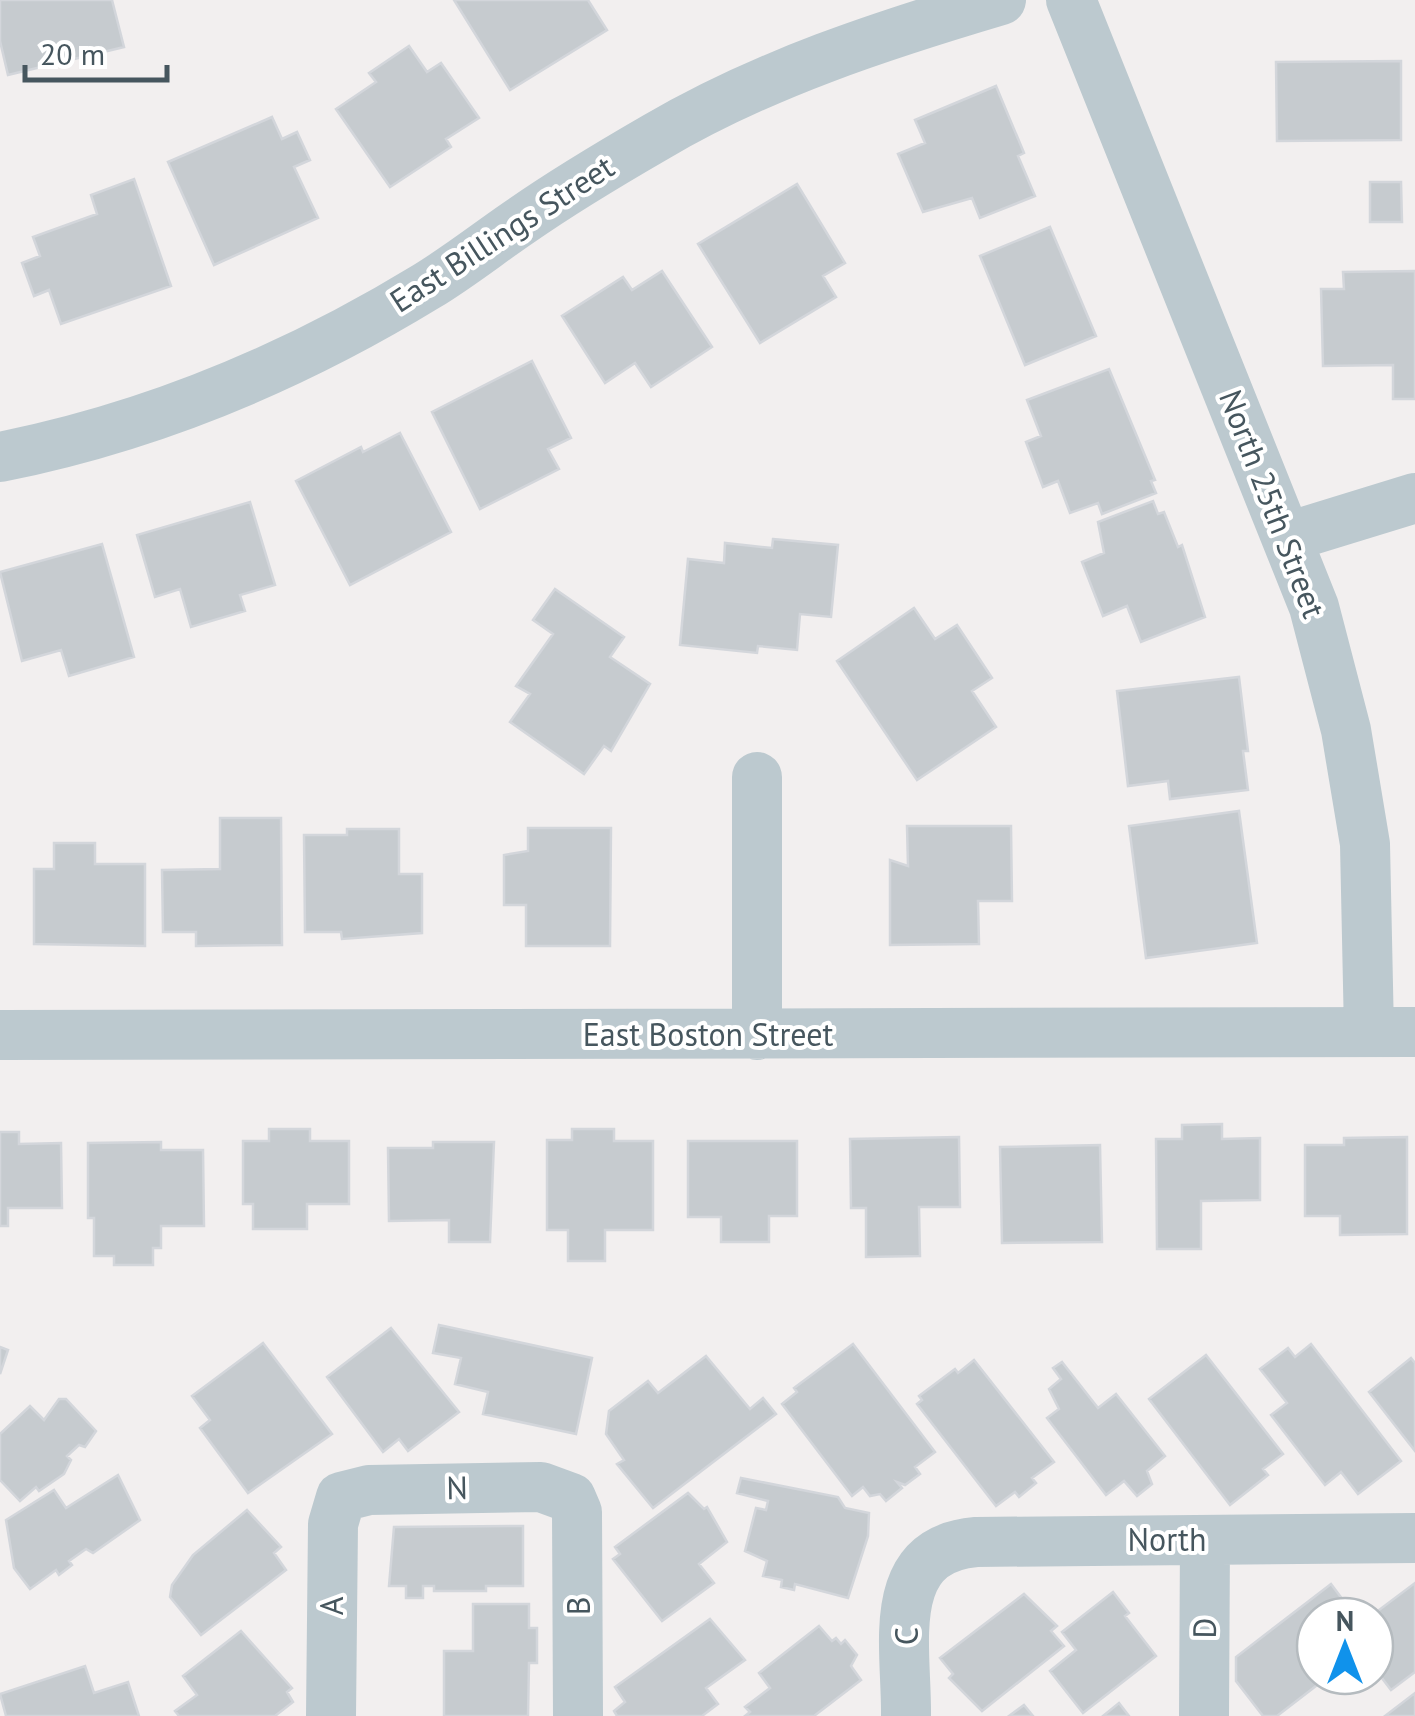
<svg xmlns="http://www.w3.org/2000/svg" width="1415" height="1716" font-family="'PT Sans',sans-serif">
<style>
.building{fill:#c6cbcf;stroke:#d3d6db;stroke-width:2.5}
.lines{fill:none;stroke-linecap:round;stroke-linejoin:round}
.minor{stroke:#bcc9cf;stroke-width:50}
.labels{text-anchor:middle;stroke-width:8;stroke-linejoin:round;paint-order:stroke}
.street-label{font-size:32px;fill:#46565e;stroke:#fff}
</style>
<rect width="100%" height="100%" fill="#f2efef"/>
<path class="building" d="M0,0H112L124,47L8,75L0,41Z
M454,0H588L607,30L510,90Z
M409,46L427,72L441,63L479,118L446,139L451,147L390,187L336,109L376,82L369,73Z
M1401,61V140L1277,141L1276,62Z
M996,86L1024,153L1018,156L1035,196L980,218L972,198L923,212L898,154L925,143L915,120Z
M272,117L282,139L297,132L310,160L294,167L318,218L214,265L168,162Z
M134,179L171,286L61,324L49,290L34,296L22,263L40,256L33,237L97,214L91,195Z
M1370,182H1401L1402,222H1370Z
M797,184L845,263L823,276L836,297L760,343L698,244Z
M1050,227L1096,336L1025,365L980,256Z
M662,271L712,347L651,387L635,363L605,383L562,316L623,277L632,290Z
M1415,271V399H1393V365L1323,366L1321,289H1344L1343,272Z
M532,361L571,438L548,449L559,469L480,509L432,412Z
M1109,369L1155,480L1151,481L1156,493L1102,514L1098,503L1070,513L1058,481L1043,487L1026,442L1041,436L1027,400Z
M400,433L451,532L350,585L296,481L361,447L363,452Z
M1153,501L1158,514L1164,512L1178,547L1182,545L1205,617L1141,642L1127,606L1103,616L1082,562L1104,553L1098,522Z
M250,502L275,585L240,595L245,611L191,627L180,589L155,597L137,535Z
M773,539L838,545L831,617L800,614L797,650L758,646L757,653L680,645L688,559L724,563L725,543L772,548Z
M102,544L134,657L69,676L61,650L22,661L0,572Z
M555,589L624,637L610,657L650,684L611,751L604,746L584,774L510,722L530,694L516,686L553,634L533,620Z
M914,608L935,639L957,625L992,678L972,691L996,727L917,780L837,661Z
M1239,677L1248,751H1243L1248,790L1170,799L1168,781L1128,786L1117,691Z
M1239,811L1257,943L1146,958L1129,826Z
M220,818H281L282,945L196,946V932H163L162,870L220,869Z
M907,826H1011L1012,901H978L979,944L890,945V860L908,866Z
M528,828H611L610,946H526V905H504V855L528,851Z
M347,829H399V874H422V933L342,939L341,932H305L304,835H347Z
M54,843H95V864H145V946L34,944V869H54Z
M1222,1124V1139L1260,1138V1200L1201,1201V1249H1157L1156,1139H1182V1125Z
M269,1129H310V1141H349V1204H307V1229H253V1204H243V1141H269Z
M572,1129H614V1141H653V1230H605V1261H568V1230H547V1140H572Z
M0,1132H19V1144L61,1143L62,1208H8V1226H0Z
M959,1137L960,1207H919L920,1256L866,1257V1208H851L850,1139Z
M1407,1137V1234L1340,1235V1216H1305V1145H1344V1138Z
M688,1141H797V1216H769V1242H721V1217H688Z
M161,1142V1150H203L204,1226H161V1248H153V1265H114V1256H94V1218H88V1143Z
M433,1142H494L490,1242H449V1220L389,1221L388,1148H433Z
M1100,1145L1102,1242L1002,1243L1000,1147Z
M439,1325L592,1358L576,1434L483,1414L488,1392L455,1384L461,1358L433,1353Z
M391,1328L459,1412L408,1451L399,1439L383,1452L327,1377Z
M263,1343L332,1434L248,1493L200,1428L210,1420L192,1396Z
M853,1344L935,1452L915,1467L920,1474L905,1485L897,1482L902,1488L886,1501L880,1494L870,1496L863,1487L852,1496L782,1404L797,1392L794,1388Z
M1311,1344L1401,1461L1358,1494L1341,1472L1325,1485L1271,1415L1287,1403L1260,1369L1288,1348L1295,1357Z
M0,1347L8,1350L0,1374Z
M1206,1355L1283,1454L1263,1469L1268,1475L1230,1505L1149,1399Z
M706,1356L750,1409L763,1398L776,1414L653,1508L617,1464L624,1460L606,1434L609,1411L648,1381L658,1393Z
M1411,1358L1415,1363V1451L1369,1392Z
M974,1360L1054,1462L1032,1478L1036,1483L1019,1497L1015,1492L996,1506L917,1404L922,1400L919,1396L955,1369L958,1373Z
M1062,1362L1098,1408L1116,1394L1165,1456L1147,1471L1152,1484L1137,1496L1124,1481L1106,1495L1047,1418L1059,1409L1049,1389L1061,1379L1053,1368Z
M59,1399H66L96,1431L85,1447L79,1445L67,1456L71,1460L64,1474L39,1491L36,1487L20,1501L0,1480V1434L30,1406L44,1420Z
M118,1475L140,1520L93,1553L86,1549L69,1561L72,1565L59,1575L56,1570L30,1589L14,1568L6,1520L54,1490L66,1508Z
M741,1478L838,1497L845,1508L869,1513L868,1536L848,1598L795,1584L794,1590L781,1587L782,1580L763,1576L767,1561L745,1551L756,1508L766,1510L768,1501L737,1493Z
M688,1493L704,1509L707,1507L727,1542L699,1564L714,1583L662,1621L613,1559L620,1554L615,1547Z
M247,1510L281,1547L274,1553L286,1570L201,1635L170,1597L172,1585L193,1555Z
M523,1526V1586H486V1591H434V1586H423V1598H406V1586H389L394,1527Z
M1415,1583V1672L1391,1690L1375,1669V1647L1385,1640L1371,1616Z
M1331,1584L1355,1616H1315V1676H1329L1277,1716H1263L1236,1681V1657Z
M1113,1592L1129,1613L1125,1616L1156,1656L1083,1713L1050,1671L1076,1650L1062,1632Z
M1024,1594L1057,1626L1051,1631L1064,1646L982,1711L949,1678L953,1674L940,1658Z
M473,1604H529V1628H537V1663H529L528,1716H444V1651H473Z
M710,1619L745,1660L706,1688L718,1704L702,1716H617L614,1711L625,1702L615,1687Z
M819,1626L832,1641L836,1638L841,1644L845,1640L857,1655L851,1666L861,1680L814,1716H745L750,1712L745,1707L770,1688L759,1673Z
M241,1631L292,1688L287,1692L293,1702L275,1716H179L175,1711L197,1695L183,1676Z
M85,1666L94,1693L128,1682L139,1716H6L0,1694Z
M1415,1693V1716H1385Z
M1119,1703L1129,1716H1103Z
M1024,1705L1033,1716H1009Z"/>
<g class="lines">
<path class="minor" d="M1071,0L1314,607L1346,730L1365,844L1369,1032
M0,457C151,427 296,366 427,286C460,266 490,242 521,221C564,191 611,163 656,137C763,74 883,35 1001,0
M1288,537L1415,498
M757,777V1035
M0,1035L1415,1032
M331,1716L333,1524L341,1497L369,1490L541,1487L571,1498L577,1512L578,1716
M906,1716C907,1647 883,1550 976,1542L1415,1538
M1204,1716L1205,1540"/>
</g>
<g class="labels">
<g class="street-label">
<text transform="translate(502 234) rotate(-33)" y="11">East Billings Street</text>
<text transform="translate(1272 504) rotate(69)" y="11">North 25th Street</text>
<text x="708" y="1046">East Boston Street</text>
<text transform="translate(457 1488) rotate(-1)" y="11">N</text>
<text x="1167" y="1551">North</text>
<text transform="translate(332 1606) rotate(-90)" y="11">A</text>
<text transform="translate(579 1606) rotate(-90)" y="11">B</text>
<text transform="translate(1205 1628) rotate(-89)" y="11">D</text>
<text transform="translate(907 1636) rotate(-90)" y="11">C</text>
</g>
</g>
<g transform="translate(1345 1646)"><circle r="48" fill="#ffffff" stroke="#b5bbbf" stroke-width="2.5"/>
<path d="M0-8L18 38L0 25L-18 38Z" fill="#1092eb"/>
<text y="-15" font-size="28" font-weight="bold" text-anchor="middle" fill="#46565e">N</text>
</g>
<path d="M25 65v15h142v-15" fill="none" stroke="#46565e" stroke-width="5"/>
<text x="40" y="65" font-size="30" fill="#46565e" stroke="#ffffff" stroke-width="8" paint-order="stroke">20 m</text>
</svg>
